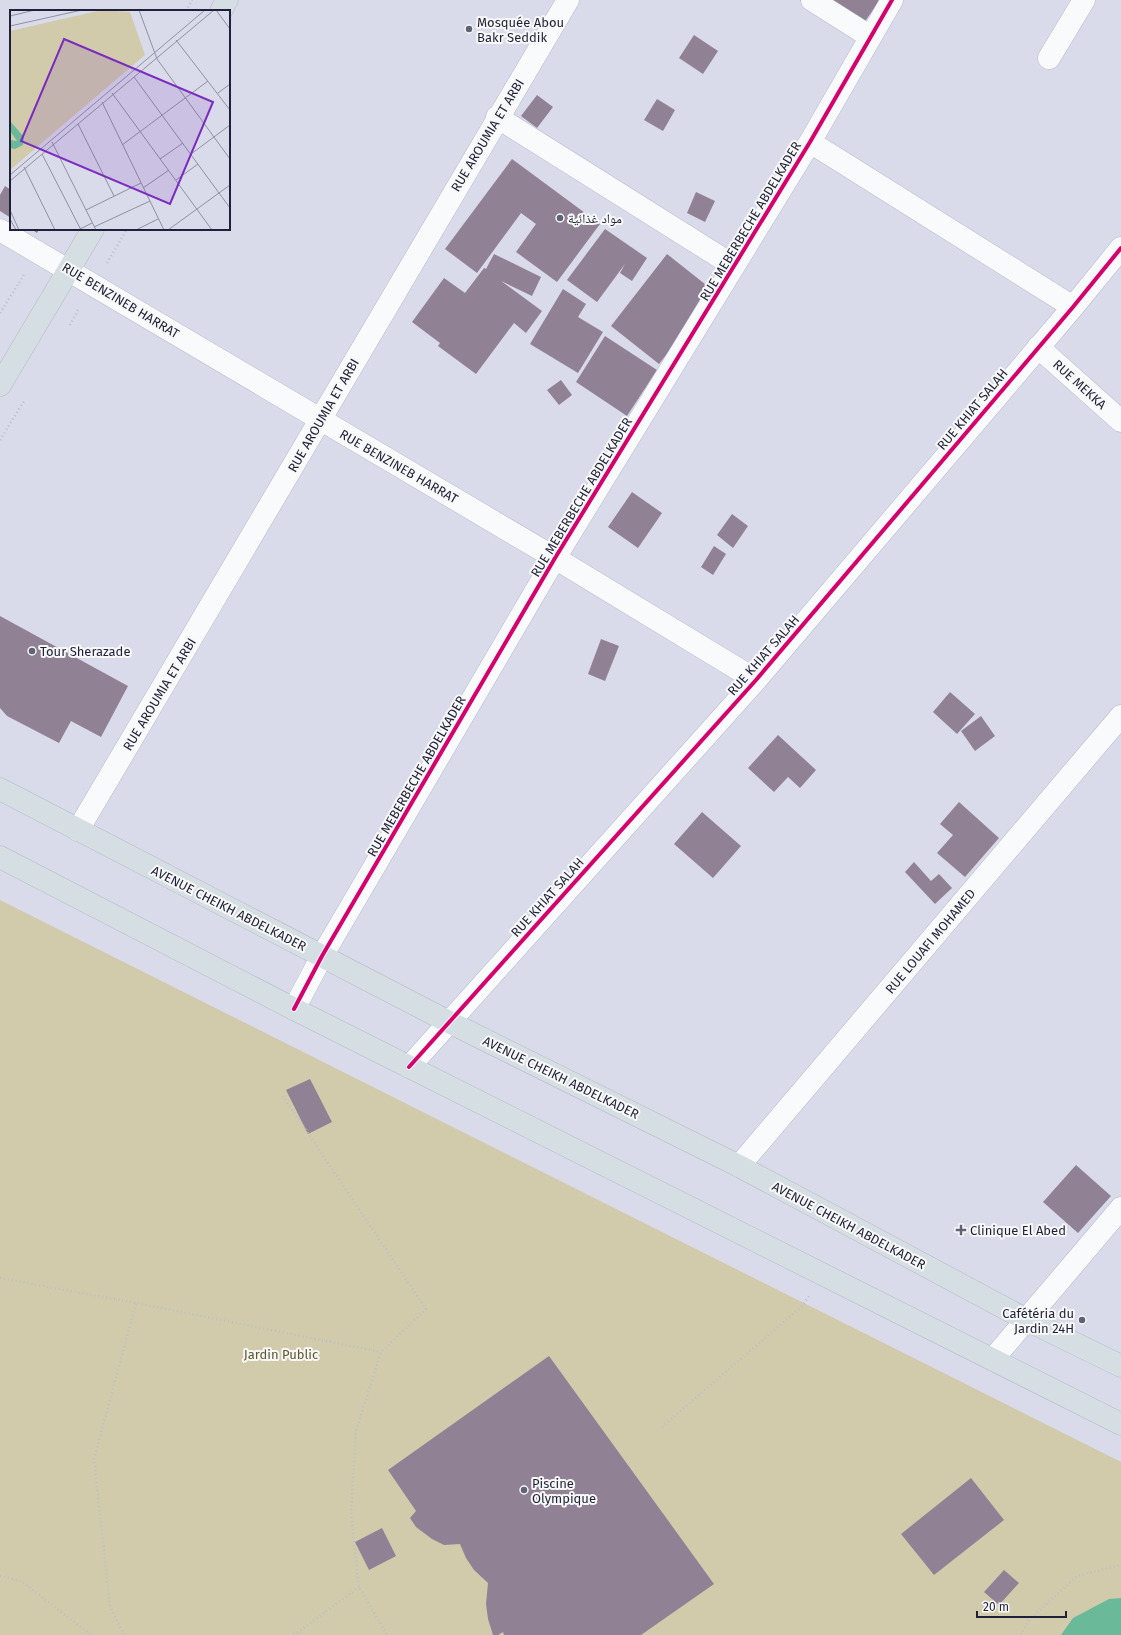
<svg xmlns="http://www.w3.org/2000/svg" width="1121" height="1635" font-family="'Fira Sans','Noto Naskh Arabic',sans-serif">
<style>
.green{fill:#d1cbac}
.water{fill:#6aba9a}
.building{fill:#908294}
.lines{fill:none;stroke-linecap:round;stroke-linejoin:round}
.minor-casing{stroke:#b8bacd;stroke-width:23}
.major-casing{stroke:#b8b9c5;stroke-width:23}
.path{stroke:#bdbec6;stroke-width:2.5;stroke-dasharray:1 3;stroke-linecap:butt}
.minor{stroke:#f9fafc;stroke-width:22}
.major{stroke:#d5dee3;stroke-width:22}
.cycleway-casing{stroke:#f8f8f8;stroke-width:6}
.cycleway{stroke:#d6006c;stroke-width:4}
.poi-dot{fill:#606278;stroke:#f8f8f8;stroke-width:1.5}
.labels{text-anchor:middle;stroke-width:4;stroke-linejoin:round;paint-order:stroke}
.poi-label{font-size:13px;fill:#1f213b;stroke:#f8f8f8;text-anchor:start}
.street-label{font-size:13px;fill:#1f213b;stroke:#f8f8f8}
.park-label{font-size:13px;fill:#5f572a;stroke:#f8f8f8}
.inset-road{fill:none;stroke:#8f91a4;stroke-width:1}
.view{fill:#7b2cbf;fill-opacity:0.15;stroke:#7b2cbf;stroke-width:2}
.inset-edge{fill:none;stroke:#1f213b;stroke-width:2}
</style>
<rect width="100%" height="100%" fill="#d9dbea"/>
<path class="green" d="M0,900L1121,1462V1635H0Z"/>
<path class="water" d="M1121,1598V1635H1061L1073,1618L1109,1599Z"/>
<path class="building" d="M800,0H880L854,37Z
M694,35L718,51L703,74L679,58Z
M537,95L553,107L537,128L521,116Z
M657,99L675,110L663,131L644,120Z
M512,159L600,224L557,282L516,252L536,224L521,213L477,273L445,249Z
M5,186L11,190V218L0,211V195Z
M696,192L715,201L705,222L687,213Z
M31,229H39L37,233Z
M605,229L647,258L632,281L620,273L625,264L597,302L567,280Z
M494,254L541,277L532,296L501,281L542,311L526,333L514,323L476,374L438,346L440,343L412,322L444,278L465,293L484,268L486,269Z
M667,254L715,292L659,364L611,326Z
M563,289L586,304L578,317L603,332L578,373L530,344Z
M605,336L657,370L627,416L576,382Z
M561,380L572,395L559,405L547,390Z
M632,492L662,513L638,548L608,527Z
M732,514L748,526L733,548L717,535Z
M714,546L726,554L713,575L701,567Z
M0,616L128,686L101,737L71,721L59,743L7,716L0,708Z
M601,639L619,646L605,681L588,674Z
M950,692L975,714L957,734L933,712Z
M981,716L995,736L975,751L961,731Z
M778,735L816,770L800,788L788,777L774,792L748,768Z
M959,802L999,838L965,877L937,853L953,835L940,824Z
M702,812L741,846L713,878L674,844Z
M914,862L931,881L939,874L952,888L935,904L905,872Z
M310,1079L332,1122L308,1134L286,1090Z
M1076,1165L1111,1196L1078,1233L1043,1202Z
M549,1356L714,1584L641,1635H504L503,1632L498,1635H493L488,1619L486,1604L488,1583L474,1570L466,1558L460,1544L444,1545L432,1539L416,1527L410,1518L416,1511L388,1470Z
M971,1478L1004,1520L934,1575L901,1534Z
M382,1528L396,1556L369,1570L355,1542Z
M1004,1570L1019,1583L999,1605L984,1592Z"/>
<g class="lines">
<g class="minor-casing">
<path id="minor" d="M812,0L869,36
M1049,58L1084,0
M497,117L734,266
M810,142L1073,307
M0,230L555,558L756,680
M1038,347L1121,421
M78,830L568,0
M294,1009L322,956L555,558L810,142L892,0
M409,1067L756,680L1073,307L1121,248
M739,1166L1121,716
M993,1359L1121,1208"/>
</g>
<g class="major-casing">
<path id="major" d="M221,11L227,0
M0,385L93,229
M0,789L449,1022L739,1166L1027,1320L1121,1366
M0,857L294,1009L1121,1424"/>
</g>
<path class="path" d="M186,11L192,0
M107,263L127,229
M0,313L24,275
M70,325L79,308
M0,440L24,401
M283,1096L426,1309L381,1352L356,1431L351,1513L359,1587L387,1635
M0,1278L136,1303L381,1352
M662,1427L801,1307L809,1296
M0,1576L21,1581L91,1635
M124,1635L110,1606L94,1459L136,1303
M294,1635L359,1587
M1021,1635L1029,1620L1077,1576L1121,1565"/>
<use href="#minor" class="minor"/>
<use href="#major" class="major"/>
<g class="cycleway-casing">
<path id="cycleway" d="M294,1009L322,956L555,558L810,142L892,0
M409,1067L756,680L1073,307L1121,248"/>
</g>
<use href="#cycleway" class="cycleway"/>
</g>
<g class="poi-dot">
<circle cx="469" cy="29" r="4"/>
<circle cx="560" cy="218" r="4"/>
<circle cx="32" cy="651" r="4"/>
<path d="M959 1224h4v4h4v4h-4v4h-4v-4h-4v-4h4z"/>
<circle cx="1082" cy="1320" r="4"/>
<circle cx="524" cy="1490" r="4"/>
</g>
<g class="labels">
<g class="poi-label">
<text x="477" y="27">Mosquée Abou<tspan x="477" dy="15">Bakr Seddik</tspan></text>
<text x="568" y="223">مواد غذائية</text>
<text x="40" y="656">Tour Sherazade</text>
<text x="970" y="1235">Clinique El Abed</text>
<text x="1074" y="1318" text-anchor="end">Cafétéria du<tspan x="1074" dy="15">Jardin 24H</tspan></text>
<text x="532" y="1488">Piscine<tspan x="532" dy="15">Olympique</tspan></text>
</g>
<g class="street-label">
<text transform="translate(487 135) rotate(-59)" y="5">RUE AROUMIA ET ARBI</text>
<text transform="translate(750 221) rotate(-59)" y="5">RUE MEBERBECHE ABDELKADER</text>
<text transform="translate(121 300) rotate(31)" y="5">RUE BENZINEB HARRAT</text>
<text transform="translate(1080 384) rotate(42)" y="5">RUE MEKKA</text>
<text transform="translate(972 409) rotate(-50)" y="5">RUE KHIAT SALAH</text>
<text transform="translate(323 415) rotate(-60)" y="5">RUE AROUMIA ET ARBI</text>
<text transform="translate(399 466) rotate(30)" y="5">RUE BENZINEB HARRAT</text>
<text transform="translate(581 497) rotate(-59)" y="5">RUE MEBERBECHE ABDELKADER</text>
<text transform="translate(763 655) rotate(-49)" y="5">RUE KHIAT SALAH</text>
<text transform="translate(159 694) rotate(-59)" y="5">RUE AROUMIA ET ARBI</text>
<text transform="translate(416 776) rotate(-60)" y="5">RUE MEBERBECHE ABDELKADER</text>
<text transform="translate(547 897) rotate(-48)" y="5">RUE KHIAT SALAH</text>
<text transform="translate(229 908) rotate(27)" y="5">AVENUE CHEIKH ABDELKADER</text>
<text transform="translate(930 941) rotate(-50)" y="5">RUE LOUAFI MOHAMED</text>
<text transform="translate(561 1077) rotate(26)" y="5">AVENUE CHEIKH ABDELKADER</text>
<text transform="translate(849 1225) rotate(28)" y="5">AVENUE CHEIKH ABDELKADER</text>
</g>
<g class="park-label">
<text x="281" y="1359">Jardin Public</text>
</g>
</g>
<g transform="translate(10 10)">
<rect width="220" height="220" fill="#d9dbea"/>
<path d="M92,0L120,2L135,45L0,160V21Z" fill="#d1cbac"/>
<path d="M0,111L14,127L13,135L5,139L0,138V130L7,131L0,121Z" fill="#6aba9a"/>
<path class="inset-road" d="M129,0L147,49L220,149M206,0L220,19M0,6L25,0M0,16L72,0M166,30L220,100M124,67L220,198M102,83L202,220M208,83L220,74M92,92L154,220M68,114L104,186M42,132L86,220M112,135L198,71M32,144L71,220M181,144L220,115M150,149L173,133M14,157L45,220M0,165L195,0M166,170L188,154M0,171L204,0M133,178L159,160M0,200L9,220M76,200L131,173M0,209L6,220M84,217L140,191M68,220L82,213M126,220L148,209M158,220L220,175"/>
<path class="view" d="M54,29L203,92L160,194L11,131Z"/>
<rect width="220" height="220" class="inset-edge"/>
</g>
<path d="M977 1611v6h89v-6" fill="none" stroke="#1f213b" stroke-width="2"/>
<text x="983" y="1611" font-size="12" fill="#1f213b" stroke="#f8f8f8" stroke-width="3" paint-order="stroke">20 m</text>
</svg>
